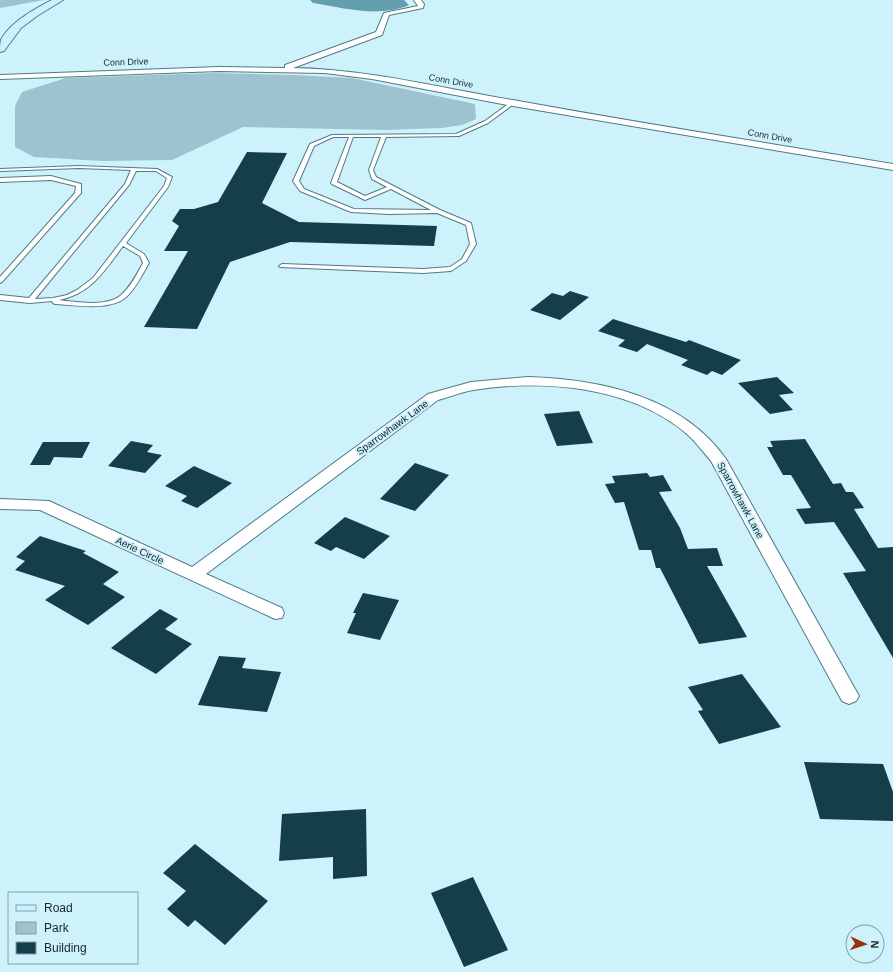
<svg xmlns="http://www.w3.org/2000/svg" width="893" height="972" font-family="Arial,sans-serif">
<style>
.green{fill:#9ec3ce}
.water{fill:#659eaf}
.building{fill:#143e49}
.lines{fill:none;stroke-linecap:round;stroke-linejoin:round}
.lane-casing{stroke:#507a86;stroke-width:2}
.street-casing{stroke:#507a86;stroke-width:2}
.secondary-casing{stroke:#507a86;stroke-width:2}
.lane{fill:#fff;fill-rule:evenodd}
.street{fill:#fff;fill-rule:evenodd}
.secondary{fill:#c8f3fe;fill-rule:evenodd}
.labels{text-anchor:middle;stroke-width:4;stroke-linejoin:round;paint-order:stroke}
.far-street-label{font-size:9px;fill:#15262b;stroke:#cef2fc}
.street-label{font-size:10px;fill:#15262b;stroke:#cef2fc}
</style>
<rect width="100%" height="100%" fill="#cef2fc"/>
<path class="green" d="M0,0H44L0,8Z
M213,73L294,75L352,78L475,104L476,119L462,125L442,128L386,130L243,127L172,160L102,161L34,157L15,147V106L22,92L66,78Z"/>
<path class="water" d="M310,0H404L409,5C378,18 345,8 313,3Z"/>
<path class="building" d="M247,152L287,153L262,203L299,222L437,226L434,246L290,242L230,262L197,329L144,327L188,251H164L179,226L172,221L180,209H194L218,202Z
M570,291L589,297L560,320L530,310L552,293L563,296Z
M613,319L686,342L689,340L741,360L722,375L712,371L707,375L681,365L688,360L647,344L637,352L618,346L625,340L598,331Z
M777,377L794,393L779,395L793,410L770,414L738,383Z
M579,411L593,443L557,446L544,414Z
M805,439L833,484L841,483L846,492H853L864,508L854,509L878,548L893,547V658L843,573L866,571L834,522L805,524L796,509L811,508L791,475H783L767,447H773L770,441Z
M131,441L153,445L147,452L162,455L145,473L108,466Z
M43,442H90L82,458L54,457L50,465H30Z
M415,463L449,475L415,511L380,499Z
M194,466L232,483L197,508L181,501L187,496L165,486Z
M647,473L650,477L663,475L672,491L659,492L680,528L688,549L717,548L723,566H707L747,637L699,644L660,568H656L651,550H639L624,502L615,503L605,484L615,483L612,476Z
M345,517L390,536L364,559L336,547L331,551L314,543Z
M40,536L86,551L83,553L119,572L103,584L125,597L88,625L45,600L65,586L15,570L25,561L16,557Z
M363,593L399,600L380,640L347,633L356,613H353Z
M160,609L178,619L165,629L192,644L156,674L111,648Z
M219,656L246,658L242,668L281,672L267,712L198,705Z
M742,674L781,727L719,744L698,711L703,710L688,687Z
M804,762L883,764L893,792V821L820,819Z
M366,809L367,876L333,879V857L279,861L282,814Z
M195,844L268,901L225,945L195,920L188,927L167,909L186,891L163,873Z
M473,877L508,950L464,967L431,893Z"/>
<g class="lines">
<g class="lane-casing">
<path id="lane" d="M511,102L515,103L488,123L459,136L386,137L373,170L376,177L440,210L471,223L476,244L466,261L451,271L423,273L280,267L279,266L282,264L423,269L450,267L462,259L470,244L466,225L437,213L389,214L351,212L300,191L293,181L310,144L332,135L456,134L485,121ZM333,137H349L331,183L332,184L365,200L391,189L431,210L354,209L304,189L299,181L314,146ZM353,137H381L369,170L372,179L387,187L365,196L337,182Z
M79,166L157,169L172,177L168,187L126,243L144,254L149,263C142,275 135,290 125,298C109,311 74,305 55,304L53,303L52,301L30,303L0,300V295L29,298L125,184L131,170L79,168L0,171V169ZM136,171H156L167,178L164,186L93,278L77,290L67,295L53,298L35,299L129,185ZM123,246L140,256L143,263C137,274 130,288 120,296C106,307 75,302 59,300C91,294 105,270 123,246Z
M51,176L81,184V193L2,282L0,283V277L75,193L76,186L51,180L0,182V178Z"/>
</g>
<g class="street-casing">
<path id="street" d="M414,0H421L424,4L423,8L389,15L382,35L293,68C367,69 440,88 513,100C639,123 766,143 893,164V170L513,106L372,79L325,73L219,71L0,79V75L219,67L285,68V65L376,32L384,13L418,6Z
M528,377C599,379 682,396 726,459L859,696L856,701L849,704L842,701L711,461C703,452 696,442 687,434C631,386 543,379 473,390C461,392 450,397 438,400L206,574L282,608L284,613L282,618L275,619L40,510L0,509V499L49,501L192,567L428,394L471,382Z"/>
</g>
<g class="secondary-casing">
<path id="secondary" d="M52,0H63L37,16L21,28L4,51L0,52C0,48 0,43 1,40C9,23 36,8 52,0Z"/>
</g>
<use href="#lane" class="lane"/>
<use href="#street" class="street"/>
<use href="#secondary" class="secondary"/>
</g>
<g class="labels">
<g class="far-street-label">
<text transform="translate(126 62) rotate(-2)" y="3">Conn Drive</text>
<text transform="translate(451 81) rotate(10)" y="3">Conn Drive</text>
<text transform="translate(770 136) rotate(10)" y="3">Conn Drive</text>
</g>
<g class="street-label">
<text transform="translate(392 427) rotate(-36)" y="4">Sparrowhawk Lane</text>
<text transform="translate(741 500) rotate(61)" y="4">Sparrowhawk Lane</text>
<text transform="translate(140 550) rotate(25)" y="4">Aerie Circle</text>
</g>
</g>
<rect x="8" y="892" width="130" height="72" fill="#cef2fc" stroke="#84a0a8"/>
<rect x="16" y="905" width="20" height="6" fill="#c8f3fe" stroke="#84a0a8"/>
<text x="44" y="912" font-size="12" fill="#15262b">Road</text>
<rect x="16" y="922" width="20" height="12" fill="#9ec3ce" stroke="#84a0a8"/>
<text x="44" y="932" font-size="12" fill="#15262b">Park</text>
<rect x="16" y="942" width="20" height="12" fill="#143e49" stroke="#84a0a8"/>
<text x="44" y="952" font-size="12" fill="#15262b">Building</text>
<g transform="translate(865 944) rotate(93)"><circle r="19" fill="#cef2fc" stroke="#84a0a8"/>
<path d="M0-3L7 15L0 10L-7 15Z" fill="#99330e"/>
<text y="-6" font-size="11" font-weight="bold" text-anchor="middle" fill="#15262b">N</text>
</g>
</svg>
